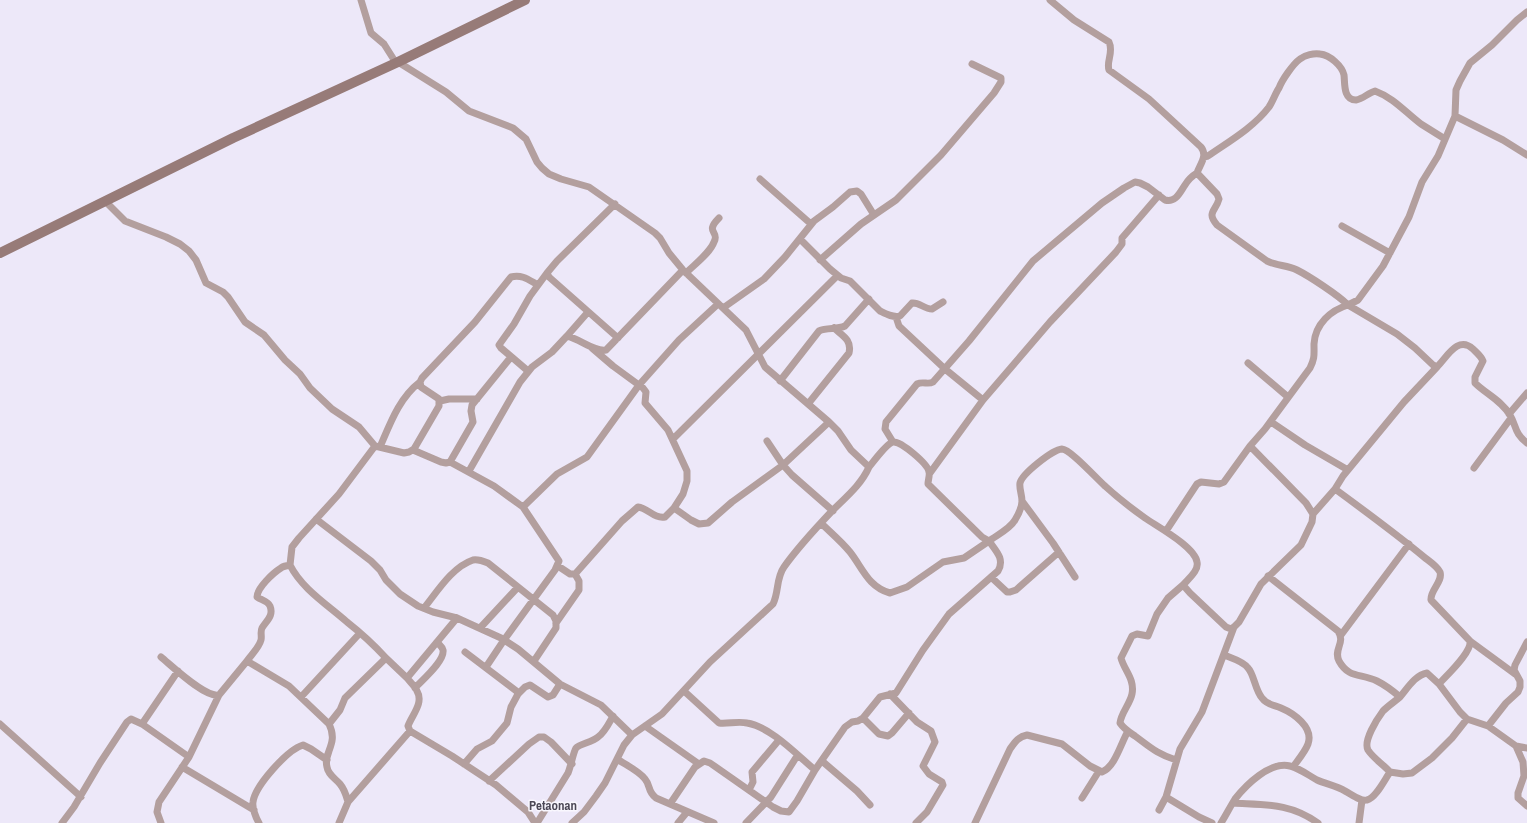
<svg xmlns="http://www.w3.org/2000/svg" width="1527" height="823" font-family="'Archivo Narrow',sans-serif">
<style>
.lines{fill:none;stroke-linecap:round;stroke-linejoin:round}
.street{stroke:#b39f9e;stroke-width:7}
.secondary{stroke:#977b78;stroke-width:10}
.labels{text-anchor:middle;stroke-width:3;stroke-linejoin:round;paint-order:stroke}
.quarter-label{font-size:13px;font-weight:bold;fill:#4c4856;stroke:#f9f7fe}
</style>
<rect width="100%" height="100%" fill="#ede8f9"/>
<g class="lines">
<path class="street" d="M361,0L371,33L384,44L396,63
M1050,0L1074,20L1109,42C1114,52 1106,61 1109,70L1149,99L1201,147C1208,156 1200,164 1197,173
M1527,12L1517,20L1492,45L1470,63L1460,81L1456,90L1455,116L1438,156L1422,182L1409,217L1383,266L1358,300L1348,305L1397,334L1415,348L1433,365L1437,367C1447,357 1458,335 1473,349C1477,353 1481,356 1483,361L1475,377V383C1486,394 1501,400 1510,415C1517,427 1514,433 1527,443
M398,62L446,92L469,111L513,128L526,139L537,162L542,168L549,174L561,179L589,187L655,233L660,238L669,253L683,270L746,330L765,367L829,422L838,431L851,450L869,467C861,485 846,497 832,511C815,529 798,547 784,567C776,578 779,592 773,604L710,662L662,714L632,735L624,745L605,783L596,796L584,812L572,823
M1455,116L1503,140L1527,155
M1204,157L1208,156C1228,142 1253,128 1269,107C1273,101 1275,94 1279,88C1282,80 1293,64 1300,59C1305,55 1314,53 1320,54C1330,55 1342,66 1344,75C1345,83 1343,100 1356,100C1363,99 1368,93 1375,91C1394,98 1405,112 1421,124C1429,129 1437,134 1445,139
M760,179L811,224
M105,201L125,221L166,237L180,244L189,251L196,260L206,283L223,292L228,297L245,322L264,335L285,360L300,374L310,388L332,409L359,427L375,446L404,453L409,452L414,449L439,406V399L421,387L420,382L422,378L475,322L511,277C522,274 529,280 538,285
M615,204L557,261L547,273L549,277L618,338
M1342,226L1390,253
M800,239L830,269L841,278L850,281L880,311C886,314 893,318 900,316L912,303C919,302 924,309 932,309L943,302
M820,260L861,224L896,200L941,155L994,93L1001,82V78L972,64
M686,273C695,264 710,253 714,242C720,231 704,233 719,218
M723,308L764,279L785,257L814,221L833,207L850,192L857,191L861,194L874,215
M896,317L899,326L945,369L983,400
M567,336L588,312
M1248,363L1288,397
M528,371L501,348L499,345L514,324L530,296L547,273
M780,381L819,331C827,327 837,330 845,326L869,299
M440,401L449,399H477
M808,404L849,353C852,340 843,336 834,328
M1509,414L1527,393
M1271,422L1305,445L1348,470
M673,439L837,276
M767,441L783,465L792,475L833,511
M893,442L885,429L886,422L917,384C923,381 928,385 933,382L969,341L1033,261L1102,203L1124,188L1135,182L1140,183L1148,187L1165,200C1176,203 1180,192 1185,185C1188,180 1192,176 1197,173L1217,194L1219,199C1216,211 1206,212 1217,225L1267,261C1277,266 1287,265 1297,270C1309,276 1338,295 1348,305C1331,310 1315,324 1314,344C1314,355 1315,358 1310,368L1265,429L1250,446L1224,482L1219,484L1201,482L1197,484L1166,531
M375,446L339,494L299,538L292,547L290,565C302,589 328,605 347,622C361,633 374,645 386,658
M380,447C390,424 399,398 420,382
M413,450L441,462L446,463L450,462
M869,467C874,461 887,443 893,442C901,441 928,464 929,472C930,475 928,480 928,484L982,537L989,541C997,535 1010,529 1015,520C1018,515 1022,507 1022,501C1022,495 1019,488 1020,483C1022,474 1052,450 1062,449C1070,449 1097,479 1105,486C1118,498 1131,508 1145,518C1158,527 1195,547 1197,562C1199,571 1188,579 1183,585L1190,593L1226,627L1231,629L1234,627L1239,622L1261,584L1301,545L1312,522L1313,514L1306,503L1250,446
M1474,468L1511,418
M469,471L520,382L532,367L552,352L567,336C580,339 594,352 606,350L683,270
M930,473L983,400L1050,322L1116,252L1122,244V238L1159,195
M1335,489C1365,511 1395,533 1424,557C1429,561 1437,566 1440,572C1443,582 1430,590 1431,600L1470,641C1472,652 1447,675 1439,684
M1022,501L1053,543L1075,577
M523,507L557,474L587,457L639,385L679,340L718,304
M674,508L691,520L699,524L708,523L732,502L783,465L829,422
M1313,514L1335,489L1343,476L1404,402L1437,367
M316,519L371,561L380,570L386,580L400,594L418,606L433,612L457,618L501,638L518,649L560,684L601,705L632,735
M290,565C287,566 283,566 281,568C273,573 257,588 257,597C261,600 268,601 270,606C274,616 266,621 262,628C260,632 262,636 261,640C259,648 251,655 247,661L289,686L329,724C339,744 323,752 327,767C328,775 336,779 340,784C345,790 346,795 348,802L339,823
M558,566L570,574H575L576,573L622,521L638,507C648,508 654,519 665,517L674,508L683,494L687,481V471L668,430L645,403L646,392L643,388L613,366L592,348
M1268,576L1338,631C1346,643 1333,649 1339,661C1349,679 1361,673 1377,681C1385,685 1393,691 1400,697C1407,689 1415,675 1427,673L1439,684L1460,712L1467,719L1488,726L1516,746L1523,762L1524,776L1518,793V798L1527,806
M991,577L1007,592H1010L1016,590L1059,552
M424,608C437,592 452,567 473,560C478,559 483,561 488,563L553,615L556,621V628L534,661
M556,623L579,590V581L575,574
M480,628L518,587
M1341,635L1409,544
M1470,641L1515,674
M465,652L519,693
M1224,655C1231,658 1243,661 1248,668C1254,674 1255,690 1262,698C1267,705 1274,705 1281,708C1293,713 1314,727 1308,744C1305,752 1298,760 1293,767
M161,657C172,666 205,698 219,695L247,661
M486,667L504,640L555,570L559,561L523,507L494,486L450,462L473,422L471,411L472,405L511,357
M407,678C410,682 415,686 417,691C424,703 412,715 408,726L410,731L452,756L496,785L528,812L535,823
M415,688C422,680 445,661 443,650C442,646 439,645 437,642
M684,691L719,723C728,724 738,721 747,723C771,727 797,755 815,770L845,727L852,722L858,721L863,718L880,697L896,693L923,650L949,614L998,571C1005,559 996,551 989,541L964,558L943,562L907,587L890,593C868,587 862,567 850,552C841,541 830,532 821,523
M890,694L917,722L931,731L935,742L923,766L929,774L942,782L943,785L927,812L916,823
M301,697L360,633
M863,718L879,734L888,736L892,733L909,713
M0,724L81,797
M142,724L178,671
M329,724L340,710L345,698L386,658L407,678L457,618
M645,726L699,764
M1488,726L1506,703L1518,692L1520,687V681L1514,670L1515,665L1527,642
M1516,746L1527,748
M617,759C626,765 639,771 645,779C651,786 647,791 656,798L714,823
M1176,760C1157,754 1150,747 1135,736C1129,732 1124,729 1120,723C1121,713 1130,704 1132,694C1135,679 1124,670 1121,658L1132,636L1137,634L1148,636L1157,614L1168,598L1183,585
M822,761L857,791L870,805
M464,764L477,749L492,741L507,723L511,707L518,694L525,687L530,685L548,697L553,695L560,684
M182,767L254,810
M1390,772L1403,774L1412,773L1432,758L1452,738L1467,719
M489,781L529,744L539,737H544L551,742L572,764
M749,790L753,782L752,772L779,740
M1166,797L1199,817L1212,823
M1082,798L1099,771
M348,802L410,731
M1233,803C1266,805 1290,803 1318,823
M670,804L695,767L704,761L710,763L773,807L781,811L789,812L797,801L815,770
M1159,810L1166,797L1180,749L1202,712L1234,627
M62,823L74,807L100,763L127,722L131,719L142,724L189,757
M161,823L157,812L159,802L189,757L219,695
M259,823C256,818 252,808 253,802C255,786 287,750 303,745L311,749L327,760
M537,823L568,773C571,766 573,753 576,748C579,744 593,742 598,737C605,732 609,723 613,716
M678,823L687,812
M746,823L771,797L797,756
M975,823L1010,749C1015,742 1018,737 1027,735L1062,744L1090,766L1102,772C1115,767 1121,743 1128,731
M1221,823C1226,815 1230,807 1235,799C1246,785 1270,761 1290,766C1299,768 1308,775 1317,780C1326,784 1337,786 1345,791C1351,794 1361,802 1367,800C1376,798 1385,779 1390,772C1384,765 1373,758 1368,750C1363,741 1377,719 1383,711C1388,706 1394,702 1400,697
M1359,823L1362,800"/>
<path class="secondary" d="M0,253L233,138L398,62L525,0"/>
</g>
<g class="labels">
<g class="quarter-label">
<text x="553" y="810">Petaonan</text>
</g>
</g>
</svg>
